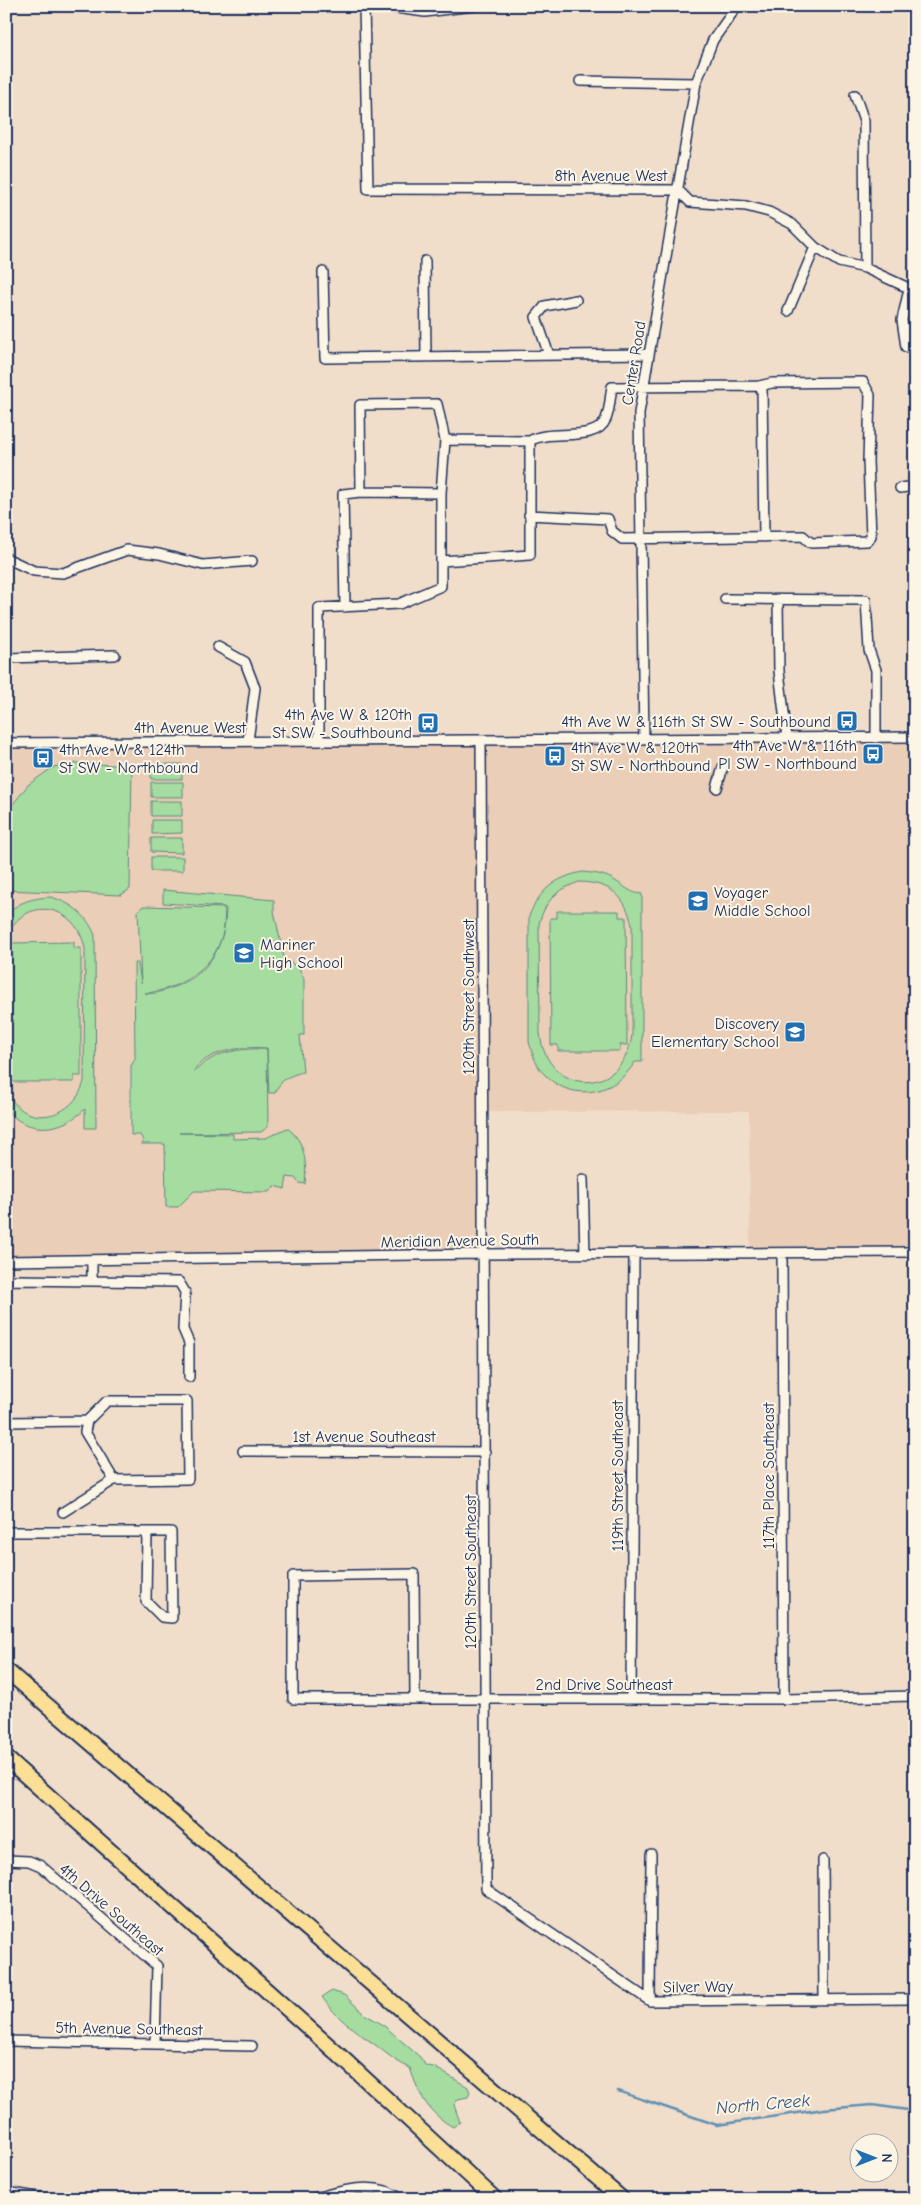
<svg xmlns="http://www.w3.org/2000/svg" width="921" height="2205" font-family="'Comic Neue',sans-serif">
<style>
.built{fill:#eaceb7}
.green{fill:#a5dca0;stroke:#60867f;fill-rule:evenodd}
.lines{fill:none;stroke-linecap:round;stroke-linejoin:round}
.stream{stroke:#5e90b3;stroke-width:2.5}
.minor-casing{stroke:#1b2f5e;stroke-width:12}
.highway-casing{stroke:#1b2f5e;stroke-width:18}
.minor{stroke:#fcf5e5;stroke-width:9}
.highway{stroke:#fbdf96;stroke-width:14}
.labels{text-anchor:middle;stroke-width:4;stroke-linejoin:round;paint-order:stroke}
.street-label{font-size:16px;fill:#1b2f5e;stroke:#fcf5e5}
.poi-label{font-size:16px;fill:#1b2f5e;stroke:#fcf5e5;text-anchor:end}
.water-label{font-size:18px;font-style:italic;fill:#375782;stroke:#fcf5e5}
</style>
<rect width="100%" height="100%" fill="#f1deca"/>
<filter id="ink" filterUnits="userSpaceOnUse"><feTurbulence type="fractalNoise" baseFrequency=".02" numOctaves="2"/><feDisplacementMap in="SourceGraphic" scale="10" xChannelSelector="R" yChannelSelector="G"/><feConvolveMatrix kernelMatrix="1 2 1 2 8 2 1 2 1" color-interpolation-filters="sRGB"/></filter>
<g filter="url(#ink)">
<path class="built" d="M915,737V1252L750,1253L749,1111L484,1112L482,1254L6,1261V743Z"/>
<path class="green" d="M78,763L132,766L130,889L121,895L6,890V813L28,785L53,767Z
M151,764H182V779H151Z
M151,782H183V797H151Z
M151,801H182V816H151Z
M152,820H182V833L152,834Z
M151,838H182V853L151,852Z
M151,857H183V871H151Z
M582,872C594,873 606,874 617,882C627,888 630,893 642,894V1062H635C616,1094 574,1103 546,1076C536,1067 533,1055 529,1042V916C540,890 554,878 582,872ZM579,882C610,883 626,895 632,926V1035C623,1099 546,1096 540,1033L539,924C545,901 556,890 579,882Z
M163,890L274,900V911L284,958L299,968L304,979V1035H300L303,1072C288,1076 281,1079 275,1093H269L267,1048C244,1046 206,1050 193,1072C198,1069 203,1063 209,1060C225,1050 248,1048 267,1049L268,1127L261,1132L179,1133L233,1134V1139L266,1138L287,1128C305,1140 307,1163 305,1184L299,1183L295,1178L287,1177L285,1189L274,1186L270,1192L194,1191L178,1207H166L165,1144H141L143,1140L140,1135H131V1066L135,1059L134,963H138L141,983L138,911L143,906L225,908C224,918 225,930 221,939C212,970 175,991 145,993C153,995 163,991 171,988C208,976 225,947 226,909L224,907L163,903Z
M51,897C73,904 86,914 95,935L96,1128H85V1109C63,1131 28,1136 6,1109V1085C16,1130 74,1123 84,1081L85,949C77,903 23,894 6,938V915C19,901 33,898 51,897Z
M557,911H619V917H626L627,1045H620V1051H558V1045H551L550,918H557Z
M74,942V948H81V1076H74V1082H12V1076H6V948H12V943Z
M332,1991L344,1995L366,2015L382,2024L420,2057L426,2066L434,2067L468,2087L470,2092L468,2097L458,2099L454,2105L460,2122L453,2127C428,2113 419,2095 410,2068C396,2062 386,2053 374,2044C354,2030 336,2018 322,1997Z"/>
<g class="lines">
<path class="stream" d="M618,2091L717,2125L824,2109L872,2105L915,2111"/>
<g class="minor-casing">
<path id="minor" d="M364,6L368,189L678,190L690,202L746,206L769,212L792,224L815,247L839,262L865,268L915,291
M381,6L425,12L473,6
M580,81L696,83
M855,95L864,121L865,268
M425,261L426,357
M323,272L325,358L649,354
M788,311L815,247
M906,347L902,320L909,289
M549,355L536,317L545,306L576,300
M762,386L764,537
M900,488L915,486
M441,493L445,440
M529,515L608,519L612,531L622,539L803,536L811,543L867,541L871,536L868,461L870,395L863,382L772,383L759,386L612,387C610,397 610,409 606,419C596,444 549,428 530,441
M6,558L34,571L63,573L127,550L159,554L203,565L252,561
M725,599L866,600L869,650L876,670V738
M778,601L779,671L787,738
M345,607L343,494L361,492
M218,647L245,662L255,688L248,741
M6,658L115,655
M644,739L639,413L696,83L713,40L737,6
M481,740L486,1889L650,2001L915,1999
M319,741V608L399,604L441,586V493L361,492L360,405L437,404L445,440L530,441V555L441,561
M6,743L915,737
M717,788L723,767
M583,1179L585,1254
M782,1253L784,1699
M6,1261L482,1254L915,1252
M92,1281L179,1282L185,1292L183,1329L189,1343V1377
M6,1282L15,1280L92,1281V1260
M6,1422L87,1421L107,1401H187L188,1479L114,1480L85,1432L87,1421
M243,1451L485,1452
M63,1512L114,1480
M6,1532H171L172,1618L162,1617L146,1601L147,1532
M631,1698L634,1253
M415,1699L414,1574L293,1576V1699H784L915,1696
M6,1860L29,1861L41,1866L157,1966L155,2043
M823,1860L824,1999
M650,2001L651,1854
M6,2041L252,2046
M6,2192L50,2199
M311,2199C338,2192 375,2179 401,2199"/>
</g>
<g class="highway-casing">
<path id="highway" d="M6,1670L622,2199
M6,1758L339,2055L495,2199"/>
</g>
<use href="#minor" class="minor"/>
<use href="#highway" class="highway"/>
</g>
</g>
<defs>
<g id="bus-square" transform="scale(1.125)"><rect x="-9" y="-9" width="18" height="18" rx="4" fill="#1f6fb2" stroke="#fcf5e5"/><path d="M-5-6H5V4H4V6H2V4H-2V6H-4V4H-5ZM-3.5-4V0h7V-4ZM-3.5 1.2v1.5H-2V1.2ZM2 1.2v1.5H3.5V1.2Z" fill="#fff"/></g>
<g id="school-square" transform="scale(1.125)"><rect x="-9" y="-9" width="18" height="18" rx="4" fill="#1f6fb2" stroke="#fcf5e5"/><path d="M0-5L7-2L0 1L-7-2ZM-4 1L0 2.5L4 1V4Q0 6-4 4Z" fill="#fff"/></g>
</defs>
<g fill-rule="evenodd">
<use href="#bus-square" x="847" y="721"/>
<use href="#bus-square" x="428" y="723"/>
<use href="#bus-square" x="873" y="754"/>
<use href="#bus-square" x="555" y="756"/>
<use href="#bus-square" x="43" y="758"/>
<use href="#school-square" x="698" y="901"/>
<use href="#school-square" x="244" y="953"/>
<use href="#school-square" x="795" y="1032"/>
</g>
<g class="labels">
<g class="street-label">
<text x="611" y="181">8th Avenue West</text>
<text transform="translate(633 363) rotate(-81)" y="6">Center Road</text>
<text x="190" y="733">4th Avenue West</text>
<text transform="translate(468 997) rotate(-90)" y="6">120th Street Southwest</text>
<text transform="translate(460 1240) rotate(-1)" y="6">Meridian Avenue South</text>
<text x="364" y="1442">1st Avenue Southeast</text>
<text transform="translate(617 1476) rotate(-90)" y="6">119th Street Southeast</text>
<text transform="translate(768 1476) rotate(-90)" y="6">117th Place Southeast</text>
<text transform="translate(470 1572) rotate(-90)" y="6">120th Street Southeast</text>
<text x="604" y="1690">2nd Drive Southeast</text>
<text transform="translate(112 1909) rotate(41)" y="6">4th Drive Southeast</text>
<text transform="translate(698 1986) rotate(-1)" y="6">Silver Way</text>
<text transform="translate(129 2028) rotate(1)" y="6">5th Avenue Southeast</text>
</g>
<g class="poi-label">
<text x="412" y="720">4th Ave W &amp; 120th<tspan x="412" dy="18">St SW - Southbound</tspan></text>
<text x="831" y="727">4th Ave W &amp; 116th St SW - Southbound</text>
<text x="857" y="751">4th Ave W &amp; 116th<tspan x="857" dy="18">Pl SW - Northbound</tspan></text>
<text x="571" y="753" text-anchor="start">4th Ave W &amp; 120th<tspan x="571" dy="18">St SW - Northbound</tspan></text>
<text x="59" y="755" text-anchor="start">4th Ave W &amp; 124th<tspan x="59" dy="18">St SW - Northbound</tspan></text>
<text x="714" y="898" text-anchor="start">Voyager<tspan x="714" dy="18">Middle School</tspan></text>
<text x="260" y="950" text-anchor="start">Mariner<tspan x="260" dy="18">High School</tspan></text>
<text x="779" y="1029">Discovery<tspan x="779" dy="18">Elementary School</tspan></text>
</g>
<g class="water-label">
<text transform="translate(763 2104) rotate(-5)" y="6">North Creek</text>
</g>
</g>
<rect width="921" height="2205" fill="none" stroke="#fcf5e5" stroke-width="25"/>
<rect x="12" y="12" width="896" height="2180" fill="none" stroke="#1b2f5e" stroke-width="2" filter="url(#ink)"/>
<g transform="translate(874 2158) rotate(90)"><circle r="24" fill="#fcf5e5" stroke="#a2a6af"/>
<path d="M0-4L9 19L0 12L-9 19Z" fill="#1f6fb2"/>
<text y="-8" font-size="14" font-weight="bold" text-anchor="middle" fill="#1b2f5e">N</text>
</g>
</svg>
